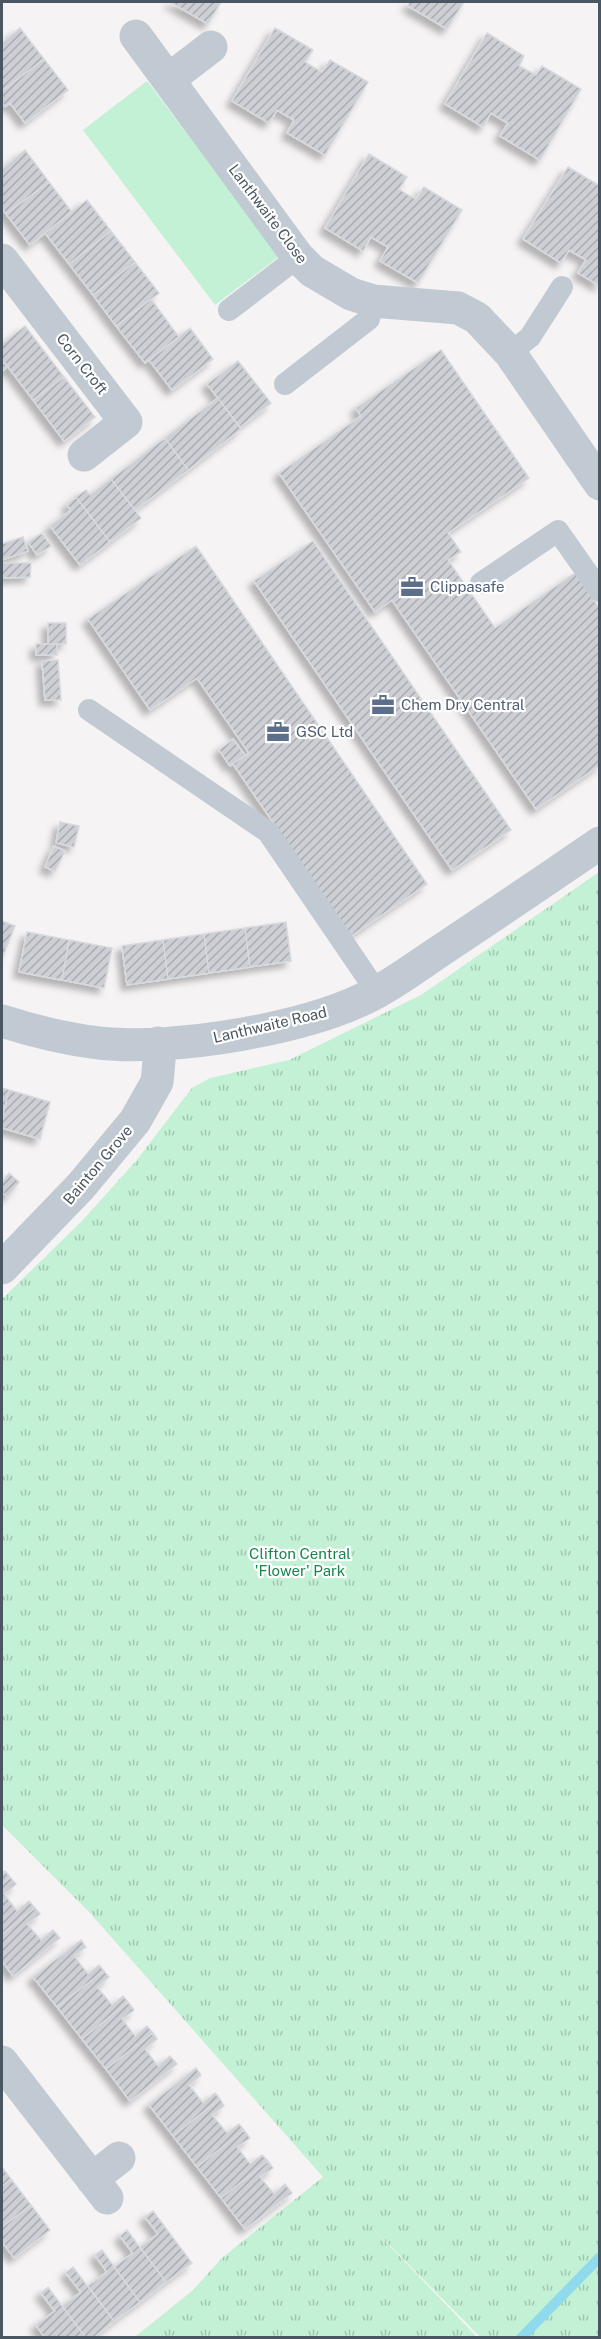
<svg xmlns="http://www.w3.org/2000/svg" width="601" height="2339" font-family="'Public Sans',sans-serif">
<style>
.green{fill:#c3f1d5}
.park{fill:url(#park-tufts)}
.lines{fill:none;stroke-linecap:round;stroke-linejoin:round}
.stream{stroke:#90daee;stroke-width:10}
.building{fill:url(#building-hatch);stroke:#d7d9de;stroke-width:1.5;filter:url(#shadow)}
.service{stroke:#c1cad2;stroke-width:22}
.minor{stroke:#c1cad2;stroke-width:33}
.labels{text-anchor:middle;stroke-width:4.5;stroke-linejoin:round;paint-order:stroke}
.street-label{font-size:15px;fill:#4a5661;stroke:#fff}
.service-label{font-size:15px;fill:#4e5e75;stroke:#fff;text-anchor:start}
.park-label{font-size:15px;fill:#17864f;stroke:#fff}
</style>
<defs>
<pattern id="park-tufts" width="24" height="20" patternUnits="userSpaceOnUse" patternTransform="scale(1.5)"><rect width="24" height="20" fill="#c3f1d5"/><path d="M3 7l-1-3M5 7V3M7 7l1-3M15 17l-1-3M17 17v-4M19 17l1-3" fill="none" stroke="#a0c6b0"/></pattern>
<pattern id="building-hatch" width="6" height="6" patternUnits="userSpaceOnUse" patternTransform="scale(1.5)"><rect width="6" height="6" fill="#cdcfd5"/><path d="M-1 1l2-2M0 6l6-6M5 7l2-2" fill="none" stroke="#a8abb0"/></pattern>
<filter id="shadow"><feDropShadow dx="-5.5" dy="5.5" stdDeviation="3" flood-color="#0004"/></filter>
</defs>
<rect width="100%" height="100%" fill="#f5f3f3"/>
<path class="green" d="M147,81L280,256L215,305L83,130Z"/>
<path class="park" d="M599,872V2337H480L360,2215L477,2337H135L193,2290L222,2258L323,2177L90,1913L2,1825V1299L81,1222L136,1161L192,1088L210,1078L289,1060L421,995Z"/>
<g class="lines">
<path class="stream" d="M521,2338L600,2257"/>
</g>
<path class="building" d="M170,2H221L208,24Z
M410,2H464L447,29L408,6Z
M20,28L44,59L2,91V43Z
M275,28L313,50L305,62L313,67L322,72L330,60L368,82L325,155L287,133L294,120L277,110L269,123L232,101Z
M487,33L524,56L519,66L536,75L542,66L581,89L540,160L500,136L508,123L504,121L491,113L483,127L445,104Z
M44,59L68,90L25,123L10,103L5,107L2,102V91Z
M25,150L49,182L6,214L2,208V169Z
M369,154L407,177L399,189L408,195L416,199L424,187L462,210L418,283L380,261L388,247L383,244L371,237L363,251L325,228Z
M568,167L600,186V286L578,273L586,260L583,258L569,250L561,263L523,239Z
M49,182L72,212L30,245L6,214Z
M87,200L111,231L69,264L45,233Z
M111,231L135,262L93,295L69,264Z
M135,262L159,293L116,326L93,295Z
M151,299L179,337L145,363L116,326Z
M25,326L64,377L33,400L2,359V344Z
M190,328L213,359L172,390L149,360Z
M441,350L529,478L448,533L461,552L448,560L495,628L575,573L600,609V765L536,809L392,600L375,612L279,473L361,416L356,408Z
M2,359L7,367L2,372Z
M238,361L271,403L240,427L207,384Z
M64,377L95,417L64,441L33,400Z
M218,398L241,429L188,470L165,438Z
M165,438L188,470L135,510L111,479Z
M111,479L141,518L110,542L76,497L86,490L90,495Z
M76,497L110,542L80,565L50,526L71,510L67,505Z
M42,533L51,546L37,555L28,542Z
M23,537L28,551L2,560V544Z
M313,541L511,830L452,870L254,581Z
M196,546L427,884L351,936L233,764L249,753L197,678L150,710L88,619Z
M2,563H31L30,577L2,578Z
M48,623H66V644H48Z
M36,644H57V655H36Z
M58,660L61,700H45L42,661Z
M233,739L245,755L230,766L219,750Z
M60,822L79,826L74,847L56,843Z
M54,846L65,851L55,871L45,867Z
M2,921L15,926L2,958Z
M286,922L291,961L250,967L245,928Z
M245,928L250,967L209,973L204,934Z
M27,932L69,940L62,980L19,972Z
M204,934L209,973L168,979L163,940Z
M69,940L112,948L104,988L62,980Z
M163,940L168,979L127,985L122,946Z
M2,1088L9,1090L2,1118Z
M9,1090L50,1102L40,1139L2,1128V1118Z
M9,1173L19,1182L7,1197L2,1192V1182Z
M5,1871L10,1877L2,1884V1874Z
M10,1877L16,1884L4,1894L17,1911L29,1901L35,1908L2,1934V1884Z
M35,1908L40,1914L27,1924L41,1940L53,1930L60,1938L13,1976L2,1961V1934Z
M81,1940L86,1947L74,1956L88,1974L99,1965L104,1971L57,2007L33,1977Z
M104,1971L109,1977L97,1987L112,2005L123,1996L128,2002L82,2039L57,2007Z
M128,2002L134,2010L122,2019L135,2036L147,2026L153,2033L106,2069L82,2039Z
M153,2033L157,2039L145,2049L158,2066L170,2056L177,2064L130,2101L106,2069Z
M196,2068L201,2075L189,2085L203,2103L215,2093L220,2099L173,2136L149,2105Z
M220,2099L224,2106L212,2115L227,2133L239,2124L244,2130L197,2167L173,2136Z
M244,2130L250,2138L237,2147L250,2164L262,2155L268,2161L221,2198L197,2167Z
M268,2161L273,2168L260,2177L274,2194L285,2184L292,2193L245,2229L221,2198Z
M2,2167L11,2179L2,2186Z
M11,2179L31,2205L2,2227V2186Z
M31,2205L50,2230L14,2258L2,2242V2227Z
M153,2211L192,2263L166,2282L140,2247L158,2234L145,2217Z
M127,2230L166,2282L140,2302L114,2267L133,2253L120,2236Z
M102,2250L140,2302L114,2321L88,2286L107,2272L95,2255Z
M73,2267L114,2321L93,2338H86L62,2306L81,2292L66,2273Z
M48,2287L62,2306L86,2338H45L36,2325L55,2311L41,2293Z"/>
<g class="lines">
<path class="service" d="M229,310L298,257
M510,353L530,337L562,287
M285,384L369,319L373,301
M481,583L558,531L600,591
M89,710L268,832L377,992"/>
<path class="minor" d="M136,36L298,257L312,271L351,294L373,301L458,308L477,318L510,353L600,484
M168,80L211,47
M2,260L126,422L84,455
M2,1021C33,1031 66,1039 99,1043C174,1051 311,1029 377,992C401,979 423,962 446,947C497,913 549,878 600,843
M2,1268L81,1186L135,1121L157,1082L159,1061L158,1043
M2,2062L107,2198
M92,2179L119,2158"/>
</g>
<defs>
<g id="office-bare" transform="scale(1.8)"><path d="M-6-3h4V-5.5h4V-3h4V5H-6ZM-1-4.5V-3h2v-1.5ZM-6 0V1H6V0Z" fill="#5c6f8a" stroke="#fff" stroke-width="2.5" paint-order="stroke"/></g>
</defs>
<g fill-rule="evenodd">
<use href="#office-bare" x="412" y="587"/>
<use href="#office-bare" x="383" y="705"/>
<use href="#office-bare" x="278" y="732"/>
</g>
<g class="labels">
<g class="street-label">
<text transform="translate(268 214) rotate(53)" y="5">Lanthwaite Close</text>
<text transform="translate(82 364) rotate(52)" y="5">Corn Croft</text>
<text transform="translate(270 1025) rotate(-13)" y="5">Lanthwaite Road</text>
<text transform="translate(98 1165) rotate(-50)" y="5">Bainton Grove</text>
</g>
<g class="service-label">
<text x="430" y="592">Clippasafe</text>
<text x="401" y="710">Chem Dry Central</text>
<text x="296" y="737">GSC Ltd</text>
</g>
<g class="park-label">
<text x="300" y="1559">Clifton Central<tspan x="300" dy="17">'Flower' Park</tspan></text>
</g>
</g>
<rect width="601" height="2339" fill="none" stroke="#4a5661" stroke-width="6"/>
</svg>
